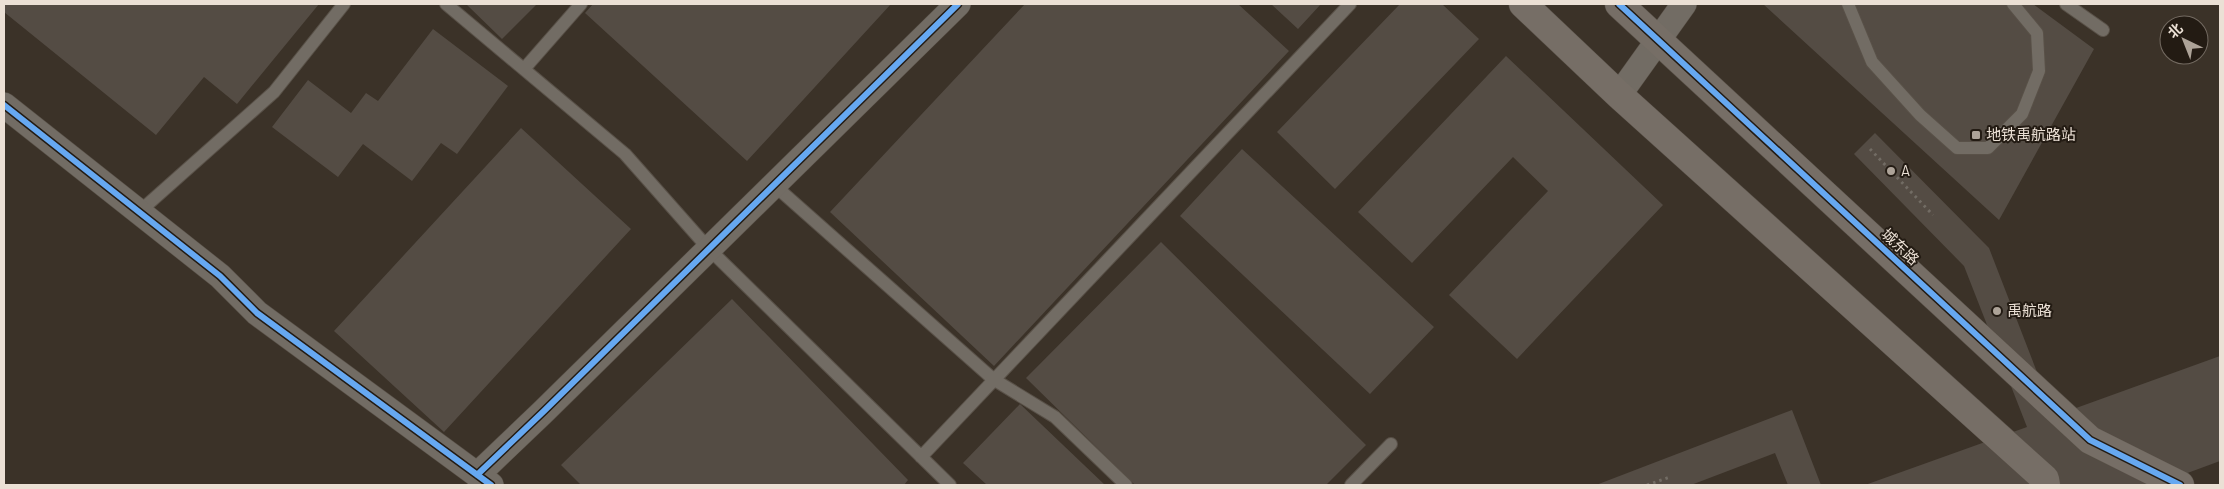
<svg xmlns="http://www.w3.org/2000/svg" width="2224" height="489" font-family="Barlow,'Noto Sans SC',sans-serif">
<style>
.building{fill:#544c44}
.lines{fill:none;stroke-linecap:round;stroke-linejoin:round}
.lane-casing{stroke:#595148;stroke-width:14}
.street-casing{stroke:#595148;stroke-width:26}
.secondary-casing{stroke:#595148;stroke-width:29}
.path{stroke:#726c64;stroke-width:3;stroke-dasharray:2.5 4;stroke-linecap:butt}
.lane{stroke:#726c64;stroke-width:12}
.street{stroke:#726c64;stroke-width:25}
.secondary{stroke:#766e66;stroke-width:28}
.cycleway-casing{stroke:#231b13;stroke-width:9}
.cycleway{stroke:#66a8f1;stroke-width:6}
.poi-dot{fill:#ada398;stroke:#231b13;stroke-width:2}
.labels{text-anchor:middle;stroke-width:4;stroke-linejoin:round;paint-order:stroke}
.poi-label{font-size:15px;fill:#ebe0d5;stroke:#231b13;text-anchor:start}
.street-label{font-size:15px;fill:#ebe0d5;stroke:#231b13}
</style>
<rect width="100%" height="100%" fill="#3b3228"/>
<path class="building" d="M4,4H319L237,104L204,77L156,135L4,12Z
M466,4H537L502,39Z
M593,4H891L747,161L585,13Z
M1025,4H1238L1289,51L994,366L830,212Z
M1271,4H1321L1298,29Z
M1400,4H1442L1479,39L1335,189L1277,132Z
M1763,4H2033L2094,49L1999,220Z
M433,29L508,86L457,154L441,143L412,181L363,144L338,177L272,127L308,80L351,113L366,93L378,101Z
M1506,56L1663,205L1517,359L1449,295L1548,191L1513,157L1412,263L1358,212Z
M521,128L631,229L444,432L334,331Z
M1875,133L1989,248L2054,416L2220,356V461L2155,485H1865L2027,427L1964,266L1854,154Z
M1242,149L1434,327L1370,394L1180,216Z
M1161,242L1366,445L1326,485H1135L1026,378Z
M732,299L908,480L904,485H581L561,465Z
M1020,404L1105,485H987L963,463Z
M1792,410L1821,485H1788L1775,453L1691,485H1596Z"/>
<g class="lines">
<g class="lane-casing">
<path id="lane" d="M446,4L625,154L709,249L950,485
M1848,4L1872,62L1920,115L1957,148H1988L2022,114L2039,71L2037,33L2013,4
M2066,4L2103,30
M524,69L581,4
M774,185L993,379L1055,417L1126,485
M139,212L274,92L344,4
M921,457L1350,4
M1351,485L1391,444"/>
</g>
<g class="street-casing">
<path id="street" d="M1619,95L1684,4
M4,105L220,276L257,313L491,485
M477,475L544,411L958,4"/>
</g>
<g class="secondary-casing">
<path id="secondary" d="M1523,4L1619,95L2045,479L2046,485
M1619,4L2090,440L2180,485"/>
</g>
<path class="path" d="M1870,149L1933,215
M1647,485L1670,477"/>
<use href="#lane" class="lane"/>
<use href="#street" class="street"/>
<use href="#secondary" class="secondary"/>
<g class="cycleway-casing">
<path id="cycleway" d="M1619,4L2090,440L2180,485
M4,105L220,276L257,313L491,485
M477,475L544,411L958,4"/>
</g>
<use href="#cycleway" class="cycleway"/>
</g>
<g class="poi-dot">
<rect x="1971" y="130" width="10" height="10" rx="2.5"/>
<circle cx="1891" cy="171" r="5"/>
<circle cx="1997" cy="311" r="5"/>
</g>
<g class="labels">
<g class="poi-label">
<text x="1986" y="140">地铁禹航路站</text>
<text x="1901" y="176">A</text>
<text x="2007" y="316">禹航路</text>
</g>
<g class="street-label">
<text transform="translate(1900 247) rotate(43)" y="5">城东路</text>
</g>
</g>
<rect width="2224" height="489" fill="none" stroke="#ebe0d5" stroke-width="10"/>
<g transform="translate(2184 40) rotate(317)"><circle r="24" fill="#231b13" stroke="#736a61"/>
<path d="M0-4L9 19L0 12L-9 19Z" fill="#ada398"/>
<text y="-8" font-size="14" font-weight="bold" text-anchor="middle" fill="#ebe0d5">北</text>
</g>
</svg>
